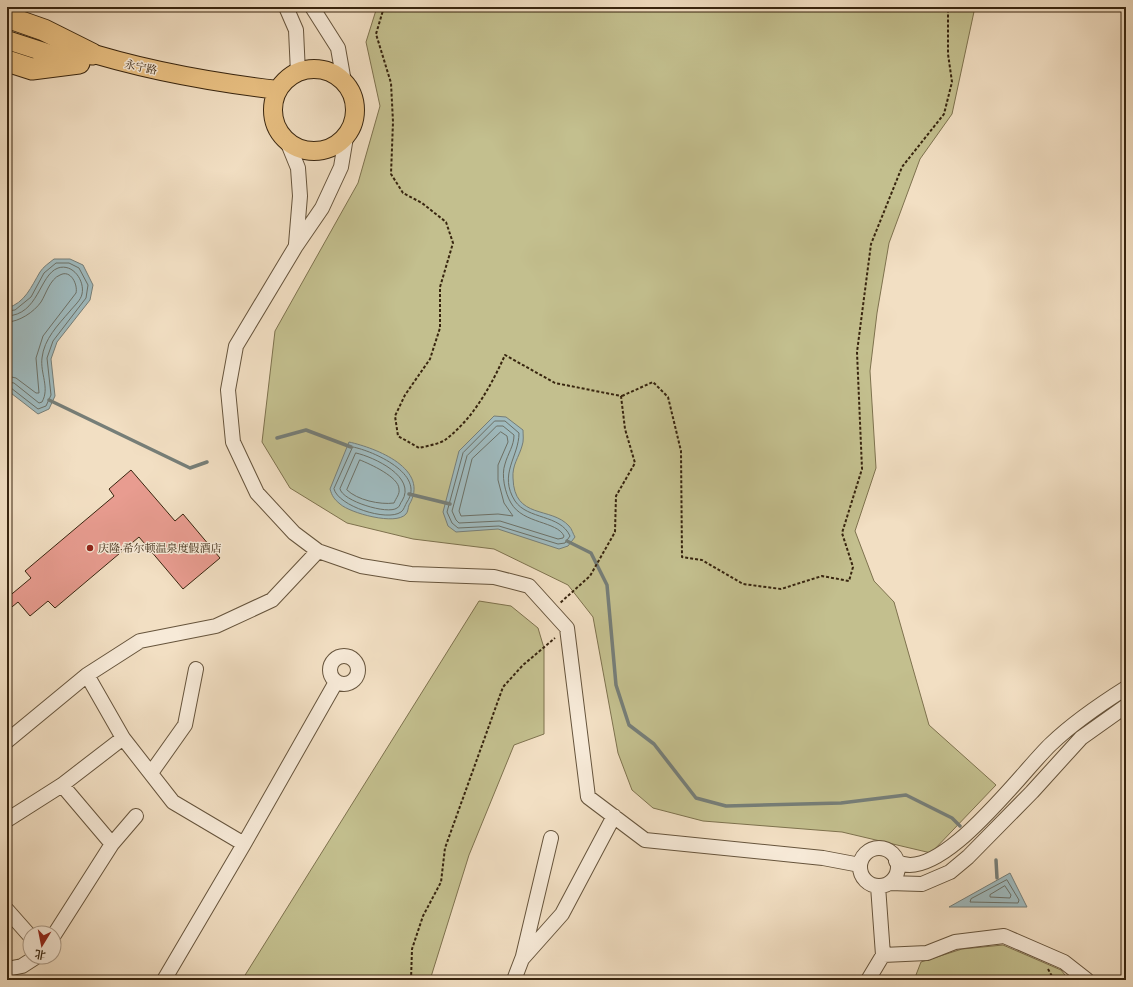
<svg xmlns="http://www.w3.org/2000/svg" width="1133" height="987" font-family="Vollkorn,'Noto Serif SC',serif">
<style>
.green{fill:#c3bf8e;stroke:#7e724e}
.water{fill:#9fbabe;stroke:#767e78}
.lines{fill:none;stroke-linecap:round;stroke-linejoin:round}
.shore{stroke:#6c7066;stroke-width:1}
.stream{stroke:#767e78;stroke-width:3.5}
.building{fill:#e89c90;stroke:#38250f}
.minor-casing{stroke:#66543c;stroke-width:16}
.major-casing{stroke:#38250f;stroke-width:20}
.highway-casing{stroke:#38250f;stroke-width:23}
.path{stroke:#38250f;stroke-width:2;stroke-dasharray:3 2;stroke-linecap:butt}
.minor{stroke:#f7ead8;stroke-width:14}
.major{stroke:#e9c082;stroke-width:18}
.highway{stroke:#e9c082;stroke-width:21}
.poi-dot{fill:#8f2418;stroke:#f7ead8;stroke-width:1.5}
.labels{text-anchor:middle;stroke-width:3;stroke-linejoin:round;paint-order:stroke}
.street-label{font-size:11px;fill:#38250f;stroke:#f7ead8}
.poi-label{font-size:11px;fill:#38250f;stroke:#f7ead8;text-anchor:start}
</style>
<rect width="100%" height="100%" fill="#f2dfc3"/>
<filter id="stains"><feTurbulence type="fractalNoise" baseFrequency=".005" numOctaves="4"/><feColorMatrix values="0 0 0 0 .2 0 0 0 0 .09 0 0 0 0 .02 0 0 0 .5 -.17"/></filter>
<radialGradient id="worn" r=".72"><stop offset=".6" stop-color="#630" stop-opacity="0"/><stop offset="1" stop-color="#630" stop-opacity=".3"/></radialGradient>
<path class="green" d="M377,7H975L952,114L920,159L889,243L877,313L870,371L876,468L855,531L874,581L894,602L929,725L996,785L931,853L842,832L703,821L653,808L632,790L618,753L593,617L568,585L494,549L413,539L347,523L290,488L262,442L275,331L358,183L380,106L366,42Z
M479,601L511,606L538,628L544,648V734L514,745L469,855L430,980H242Z
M1003,945L1061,970L1069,980H914L921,962L962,949Z"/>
<path class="water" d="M54,259H70L83,265L93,285L90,300L57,342L51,359L55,396L49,409L38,414L7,390V308C25,303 31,287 40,272C43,267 49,263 54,259Z
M494,416L506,417L523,430C523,435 524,441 522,446C519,457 512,465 513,478C514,520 551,506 569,526C572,529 573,534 575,537L568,546L559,549L498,529L456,532L448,526L443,512L459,451Z
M349,442C376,448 431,469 409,505C408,508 408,512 406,514C396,526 350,513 340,504C334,499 332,496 330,489Z
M1010,873L1027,907H949Z"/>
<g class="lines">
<path class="shore" d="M7,311L15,310L31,297L44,273L56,263H69L79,268L88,285L86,298L53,341L47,358L51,395L46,406L38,409L11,388L7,387
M7,316C39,315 39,275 58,268C73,263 85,281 82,294C81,300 74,306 70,311C58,325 44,339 42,358C40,373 50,388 42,402L39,403L14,383L7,382
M7,322C19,322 34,312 41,302C46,294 50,279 60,275C71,269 78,285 76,293L43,336L36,358L39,393H36L16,378L7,376
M495,421H505L519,433C519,457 498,474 515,501C528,520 560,514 570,536L565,543L558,544L499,526L458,528L452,523L447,512L463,453Z
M497,426H503L514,435C514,446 508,453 505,464C501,475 505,493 511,503C523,524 557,521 564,536L563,538L558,539L500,521L459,523L456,520L452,511L467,456Z
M501,432L507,436L508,442L498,465V480L504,503L513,516L498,514L461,516L459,511L472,459Z
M353,447C373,451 426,474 407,502C405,505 404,510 401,512C387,522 338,506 334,489Z
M356,453C374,457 417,477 402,501C400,503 400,507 397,508C388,515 342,501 340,489Z
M360,460C370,464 399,477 399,489C400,494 396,498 394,503C380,505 357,500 347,490Z
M1007,880L1019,900L1018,903L970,902L971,899Z
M1005,886L1011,895L1010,898L990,897V895Z"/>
<path class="stream" d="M49,400L190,468L207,462
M277,438L306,430L351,447
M409,494L450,504
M567,541L591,553L607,585L616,685L629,725L654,744L696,798L726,806L841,803L906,795L952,818L960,826
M996,860L997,878"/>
</g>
<path class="building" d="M131,470L175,521L183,514L220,558L183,589L139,537L55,608L48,601L30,616L18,602L7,611V598L31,578L25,571L114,496L109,489Z"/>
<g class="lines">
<g class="minor-casing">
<path id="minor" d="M286,7L296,30L298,73
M312,7L338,48L344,82
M346,137L341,167L322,208L296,246L236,346L228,390L233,442L257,493L294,533L318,551L361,566L411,574L494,577L529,586L567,628L588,797L645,840L823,858L860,865
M287,141L298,168L300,196L296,244
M330 670a14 14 0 1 1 28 0a14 14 0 1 1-28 0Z
M87,675L123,738L173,802L244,844
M7,741L87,675L140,641L216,626L272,600L318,551
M151,773L185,725L196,669
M62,785L112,844
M7,820L62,785L123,738
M860 867a19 19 0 1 1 38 0a19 19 0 1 1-38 0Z
M896,861C938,888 1023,770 1051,744C1074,722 1099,705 1126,688
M889,883L922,884L950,872L968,857L1032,792L1081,738L1126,706
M7,910L30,936
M54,935L112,844L136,816
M883,955L927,953L955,942L1004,936L1064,962L1087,980
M523,956L551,838
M7,969L22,966L36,957
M164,980L244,844L336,682
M514,980L522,959L562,914L614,816
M868,980L883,955L878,886"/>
</g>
<g class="major-casing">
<path id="major" d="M7,40L75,62
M78,49C143,70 210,82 278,90
M273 110a41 41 0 1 1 82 0a41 41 0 1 1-82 0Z"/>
</g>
<g class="highway-casing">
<path id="highway" d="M7,17L44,30L92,54
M7,61L32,69L79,63"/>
</g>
<path class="path" d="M384,7L376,34L391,83L393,122L391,174L403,193L422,203L446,222L453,243L440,287V328L430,359L405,395L395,416L398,436L419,448C427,446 439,444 445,440C473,419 491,386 505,355L555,383L621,396L625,429L635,463L616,496L615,532L590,576L560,603
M622,396L653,382L668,397L681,451L682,557L702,560L743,584L781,589L822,576L849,581L853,567L842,533L862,469L857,352L871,244L902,167L944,114L952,82L948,54V7
M1048,969L1054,980
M411,980L412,949L423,916L441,882L445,848L503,687L523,665L555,638"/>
<use href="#minor" class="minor"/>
<use href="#major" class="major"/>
<use href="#highway" class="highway"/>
</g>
<circle class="poi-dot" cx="90" cy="548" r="4"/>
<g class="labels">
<g class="street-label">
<text transform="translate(141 67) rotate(12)" y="4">永宁路</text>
</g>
<g class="poi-label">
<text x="98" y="552">庆隆·希尔顿温泉度假酒店</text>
</g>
</g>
<rect width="1133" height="987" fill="none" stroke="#f2dfc3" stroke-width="24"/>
<rect x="8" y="8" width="1117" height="971" fill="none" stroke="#38250f" stroke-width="2"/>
<rect x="12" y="12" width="1109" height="963" fill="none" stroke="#38250f"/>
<g transform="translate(42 945) rotate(190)"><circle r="19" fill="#f7ead8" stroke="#ab9b88"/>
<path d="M0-3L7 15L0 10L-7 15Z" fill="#8f2418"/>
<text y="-6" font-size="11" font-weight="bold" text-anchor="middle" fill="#38250f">北</text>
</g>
<rect width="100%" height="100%" filter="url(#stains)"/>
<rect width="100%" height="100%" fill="url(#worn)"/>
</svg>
